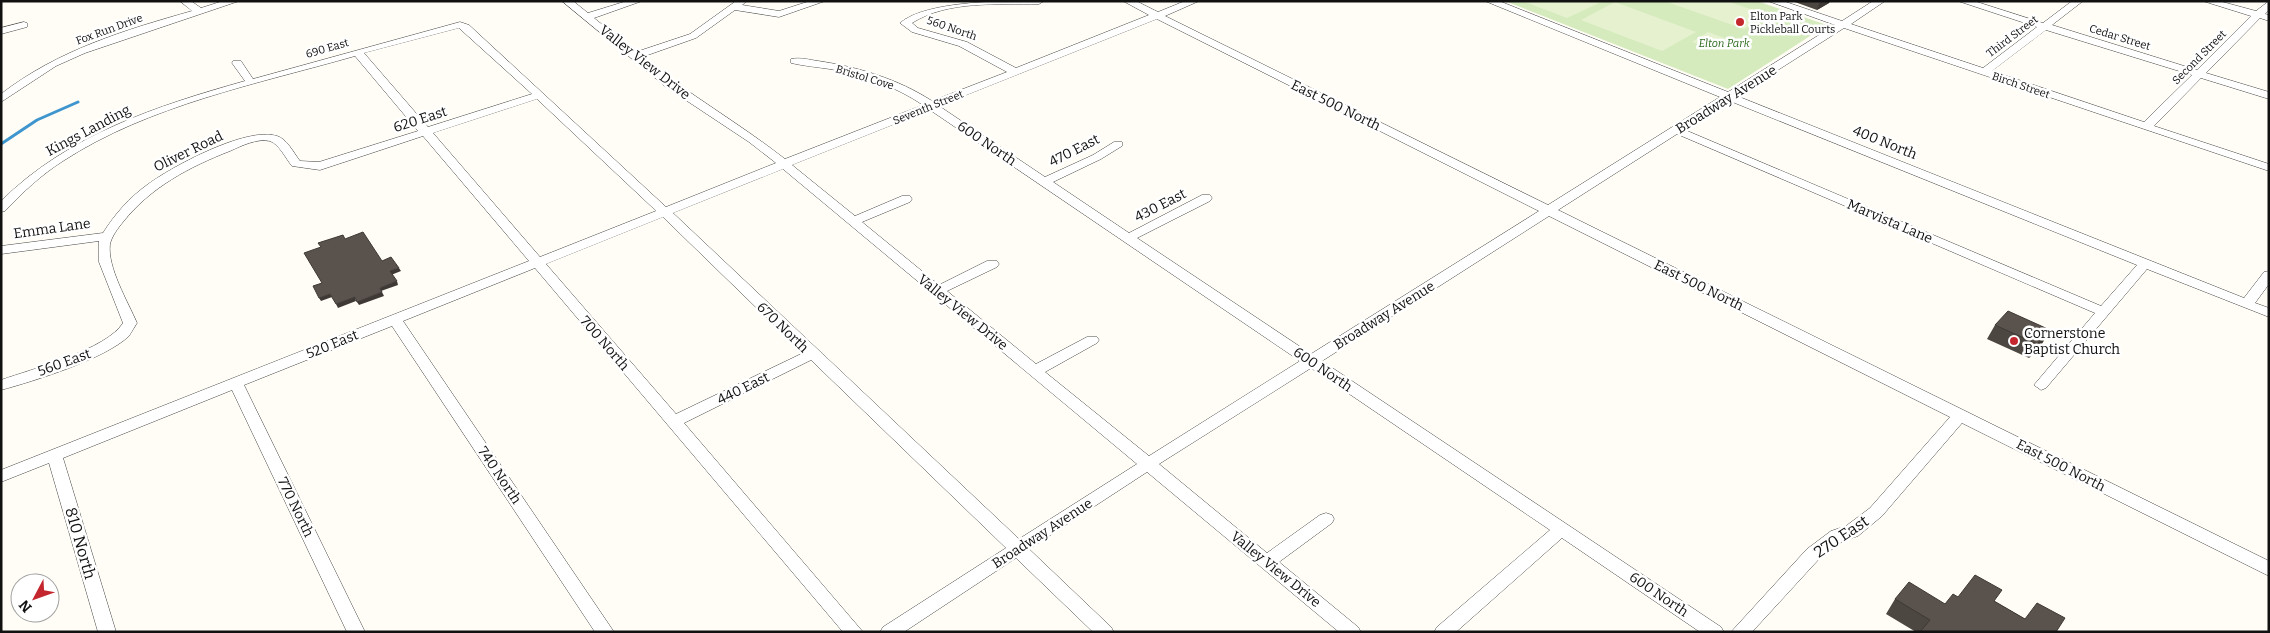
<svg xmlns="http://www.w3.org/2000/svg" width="2270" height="633" font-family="Bitter,serif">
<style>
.green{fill:#d5ebbd}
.pitch{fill:#e6f2cf}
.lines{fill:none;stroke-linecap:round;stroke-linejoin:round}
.stream{stroke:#3f96cf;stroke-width:3}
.minor-casing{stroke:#444;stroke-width:1}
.minor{fill:#fff;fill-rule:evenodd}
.wall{fill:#4d4742}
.shaded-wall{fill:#3f3936}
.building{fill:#5a524d;stroke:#3f3936}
.poi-dot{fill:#c4262e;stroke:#fff;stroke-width:2}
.labels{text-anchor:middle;stroke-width:5;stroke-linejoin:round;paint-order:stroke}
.far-poi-label{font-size:11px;fill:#111;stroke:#fff;text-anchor:start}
.far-street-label{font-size:11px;fill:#111;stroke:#fff}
.far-park-label{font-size:11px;font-style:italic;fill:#2f6b1f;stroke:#fff}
.street-label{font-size:14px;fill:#111;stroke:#fff}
.poi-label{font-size:14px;fill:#111;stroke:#fff;text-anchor:start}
.near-street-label{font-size:16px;fill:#111;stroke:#fff}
</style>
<rect width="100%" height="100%" fill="#fffdf5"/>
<path class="green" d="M1505,1H1757L1827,25L1728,89Z"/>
<path class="pitch" d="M1523,1H1600L1601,2L1567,18Z
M1727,1L1767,15L1744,29L1667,2Z
M1615,2L1696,32L1662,51L1581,20Z
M1708,32L1727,39L1710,48L1692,42Z"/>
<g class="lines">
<path class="stream" d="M1,144L37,120L78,102"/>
<g class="minor-casing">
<path id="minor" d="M180,1H191L201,8L223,1H239L85,53L56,66L1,102V94C58,50 125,30 192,11Z
M562,1H573L588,13L627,1H642L594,18L636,52L690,34L736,1H747L742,5L779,11L810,1H825L779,17L735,10L696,38L642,57C688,94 739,123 785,159L923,105C895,86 862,75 830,69C817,67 804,66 791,63V59C800,57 810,60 818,61C858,67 898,79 932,101L1007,72L959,46L912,32L900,23C927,0 1007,1 1044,1L1039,4C998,5 948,0 912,23L918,28L967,42L1016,68L1149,15L1123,1H1136L1158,12L1185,1H1199L1165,16L1548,205L1720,97L1485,1H1499L1728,92L1835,25L1768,1H1783L1842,21L1873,1H1885L1851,24L1983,68L2037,27L1958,1H1974L2043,23L2072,1H2083L2052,25L2197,70L2251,16L2203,1H2219L2256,11L2269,1V10L2265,14L2269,15V21L2260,18L2206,73L2269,92V99L2201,78L2154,126L2269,164V171L1844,28L1737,96L2244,298L2264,272L2269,271V284L2255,303L2269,308V317L2147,269L2046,388L2041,390L2034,385L2095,313L1677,134L1558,210L2269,561V576L1962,423L1882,516L1858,536L1843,541L1819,559L1752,632H1731L1807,549L1831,531L1846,526L1870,508L1950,417L1549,216L1322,361L1721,627L1724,632H1700L1562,538L1456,632H1434L1437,627L1550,530L1311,368L1159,464L1267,553L1320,515L1326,513L1332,515L1334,519L1332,523L1279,562L1358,627L1361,632H1339L1147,472L1029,549L1111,627L1114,632H1093L1016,558L904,632H880L883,627L1006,548L811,360L684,423L863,632H843L535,268L403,321L614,632H595L392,326L244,385L365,632H347L232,390L63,458L116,632H98L49,463L1,482V470L529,261L423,136L320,170L292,166C286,159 279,144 270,141C257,138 241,146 230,151C189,167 151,187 123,222C118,228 112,236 110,244C107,267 128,302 137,323C134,327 132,332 129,336C105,359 34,381 1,390V380C32,369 106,350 123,323L99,262V241L1,254V246L103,233C115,214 129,198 147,185C171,167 247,126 277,136C287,139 293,152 300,161L319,162L418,131L355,56C257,84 149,105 63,161C41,175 23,192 5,211L1,212V201C68,135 156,106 245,81L232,63L233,61H241L253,79L460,22L469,25L666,207L776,163L749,142L666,87ZM1157,19L1539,211L1311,354L1137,238L1210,201L1212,198L1210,195H1202L1129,233L1053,182L1101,159L1122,146V142H1114L1093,155L1045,177L939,106ZM459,28L532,94L428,127L364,53ZM2046,30L2192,75L2144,122L1992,71ZM537,99L652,207L656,211L540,257L433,133ZM1730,101L2137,265L2101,306L1685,130ZM930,110L1300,361L1149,456L1045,372L1097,343L1099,340L1097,337H1087L1036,364L947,291L997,267L999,264L997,261H987L939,285L862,222L910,202L912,199L910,196H902L855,216L792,165ZM783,169L1137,464L1019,539L673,213ZM663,217L803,353L676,414L546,264Z
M24,22L27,23V27L1,34V28Z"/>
</g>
<use href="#minor" class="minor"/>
</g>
<path class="wall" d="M1792,1H1830L1829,3L1817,10Z
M1995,325L2042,344L2029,358L1987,339Z
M1958,597L1994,601L2025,619L2056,632H1916L1886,614L1895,599L1945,604Z"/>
<path class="shaded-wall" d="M1820,1H1830L1829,3L1817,10Z
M399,268L401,271L391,275L390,271Z
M397,281L398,285L381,291L380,288Z
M382,292L384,296L359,305L357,302Z
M330,294L332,297L321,301L319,298Z
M355,297L356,301L338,308L336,304Z
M2050,330L2042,344L2029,358L2037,344Z"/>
<path class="building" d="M363,232L382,261L391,257L399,268L390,271L397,281L380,288L382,292L357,302L355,297L336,304L330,294L319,298L313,286L322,283L304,253L321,247L318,243L343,235L345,239Z
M2008,311L2050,330L2037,344L1995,325Z
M1975,575L2002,590L1994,601L2025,619L2037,603L2065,618L2056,632H1920L1930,620L1895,599L1909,582L1945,604L1953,594L1958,597Z"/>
<g class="poi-dot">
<circle cx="1740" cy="22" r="5"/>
<circle cx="2014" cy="341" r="5"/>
</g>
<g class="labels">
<g class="far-poi-label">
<text x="1750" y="20">Elton Park<tspan x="1750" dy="13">Pickleball Courts</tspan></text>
</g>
<g class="far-street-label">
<text transform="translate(952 28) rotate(19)" y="4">560 North</text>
<text transform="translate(109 29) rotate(-20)" y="4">Fox Run Drive</text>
<text transform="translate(2012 36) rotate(-37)" y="4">Third Street</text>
<text transform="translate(2120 37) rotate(17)" y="4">Cedar Street</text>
<text transform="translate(327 48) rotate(-16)" y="4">690 East</text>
<text transform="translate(2199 57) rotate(-45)" y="4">Second Street</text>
<text transform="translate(865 77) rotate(17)" y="4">Bristol Cove</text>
<text transform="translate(2021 85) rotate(19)" y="4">Birch Street</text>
<text transform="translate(928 107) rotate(-22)" y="4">Seventh Street</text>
</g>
<g class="far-park-label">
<text x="1724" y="47">Elton Park</text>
</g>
<g class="street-label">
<text transform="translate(645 62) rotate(38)" y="5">Valley View Drive</text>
<text transform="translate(1726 99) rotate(-32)" y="5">Broadway Avenue</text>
<text transform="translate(1336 105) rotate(26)" y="5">East 500 North</text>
<text transform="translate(420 119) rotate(-18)" y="5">620 East</text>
<text transform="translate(88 130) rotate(-28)" y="5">Kings Landing</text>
<text transform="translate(1885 142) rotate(22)" y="5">400 North</text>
<text transform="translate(987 143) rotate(34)" y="5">600 North</text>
<text transform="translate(1074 150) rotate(-27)" y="5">470 East</text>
<text transform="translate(188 151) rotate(-26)" y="5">Oliver Road</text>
<text transform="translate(1160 205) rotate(-27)" y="5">430 East</text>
<text transform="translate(1890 221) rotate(23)" y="5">Marvista Lane</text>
<text transform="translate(52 228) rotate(-8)" y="5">Emma Lane</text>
<text transform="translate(1699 285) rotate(26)" y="5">East 500 North</text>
<text transform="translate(963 312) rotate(39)" y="5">Valley View Drive</text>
<text transform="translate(1384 315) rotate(-32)" y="5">Broadway Avenue</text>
<text transform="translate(783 327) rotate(44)" y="5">670 North</text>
<text transform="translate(605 343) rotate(49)" y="5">700 North</text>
<text transform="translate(332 344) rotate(-22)" y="5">520 East</text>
<text transform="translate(64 362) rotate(-20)" y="5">560 East</text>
<text transform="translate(1323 369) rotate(34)" y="5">600 North</text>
<text transform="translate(743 388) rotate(-26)" y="5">440 East</text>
<text transform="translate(2061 465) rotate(27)" y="5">East 500 North</text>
<text transform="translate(500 475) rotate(56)" y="5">740 North</text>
<text transform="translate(296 507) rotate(64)" y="5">770 North</text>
<text transform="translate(1042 533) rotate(-33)" y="5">Broadway Avenue</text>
<text transform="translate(1276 569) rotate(39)" y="5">Valley View Drive</text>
<text transform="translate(1659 594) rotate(34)" y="5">600 North</text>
</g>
<g class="poi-label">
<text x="2024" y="338">Cornerstone<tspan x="2024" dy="16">Baptist Church</tspan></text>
</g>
<g class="near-street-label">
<text transform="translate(1841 536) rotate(-34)" y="6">270 East</text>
<text transform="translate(81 543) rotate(74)" y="6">810 North</text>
</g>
</g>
<rect width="2270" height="633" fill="none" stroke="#111111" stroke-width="5"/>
<g transform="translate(35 598) rotate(229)"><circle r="24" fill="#ffffff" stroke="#a0a0a0"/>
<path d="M0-4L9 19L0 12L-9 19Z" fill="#c4262e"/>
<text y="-8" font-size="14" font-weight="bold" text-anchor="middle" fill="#111111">N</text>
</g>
</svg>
